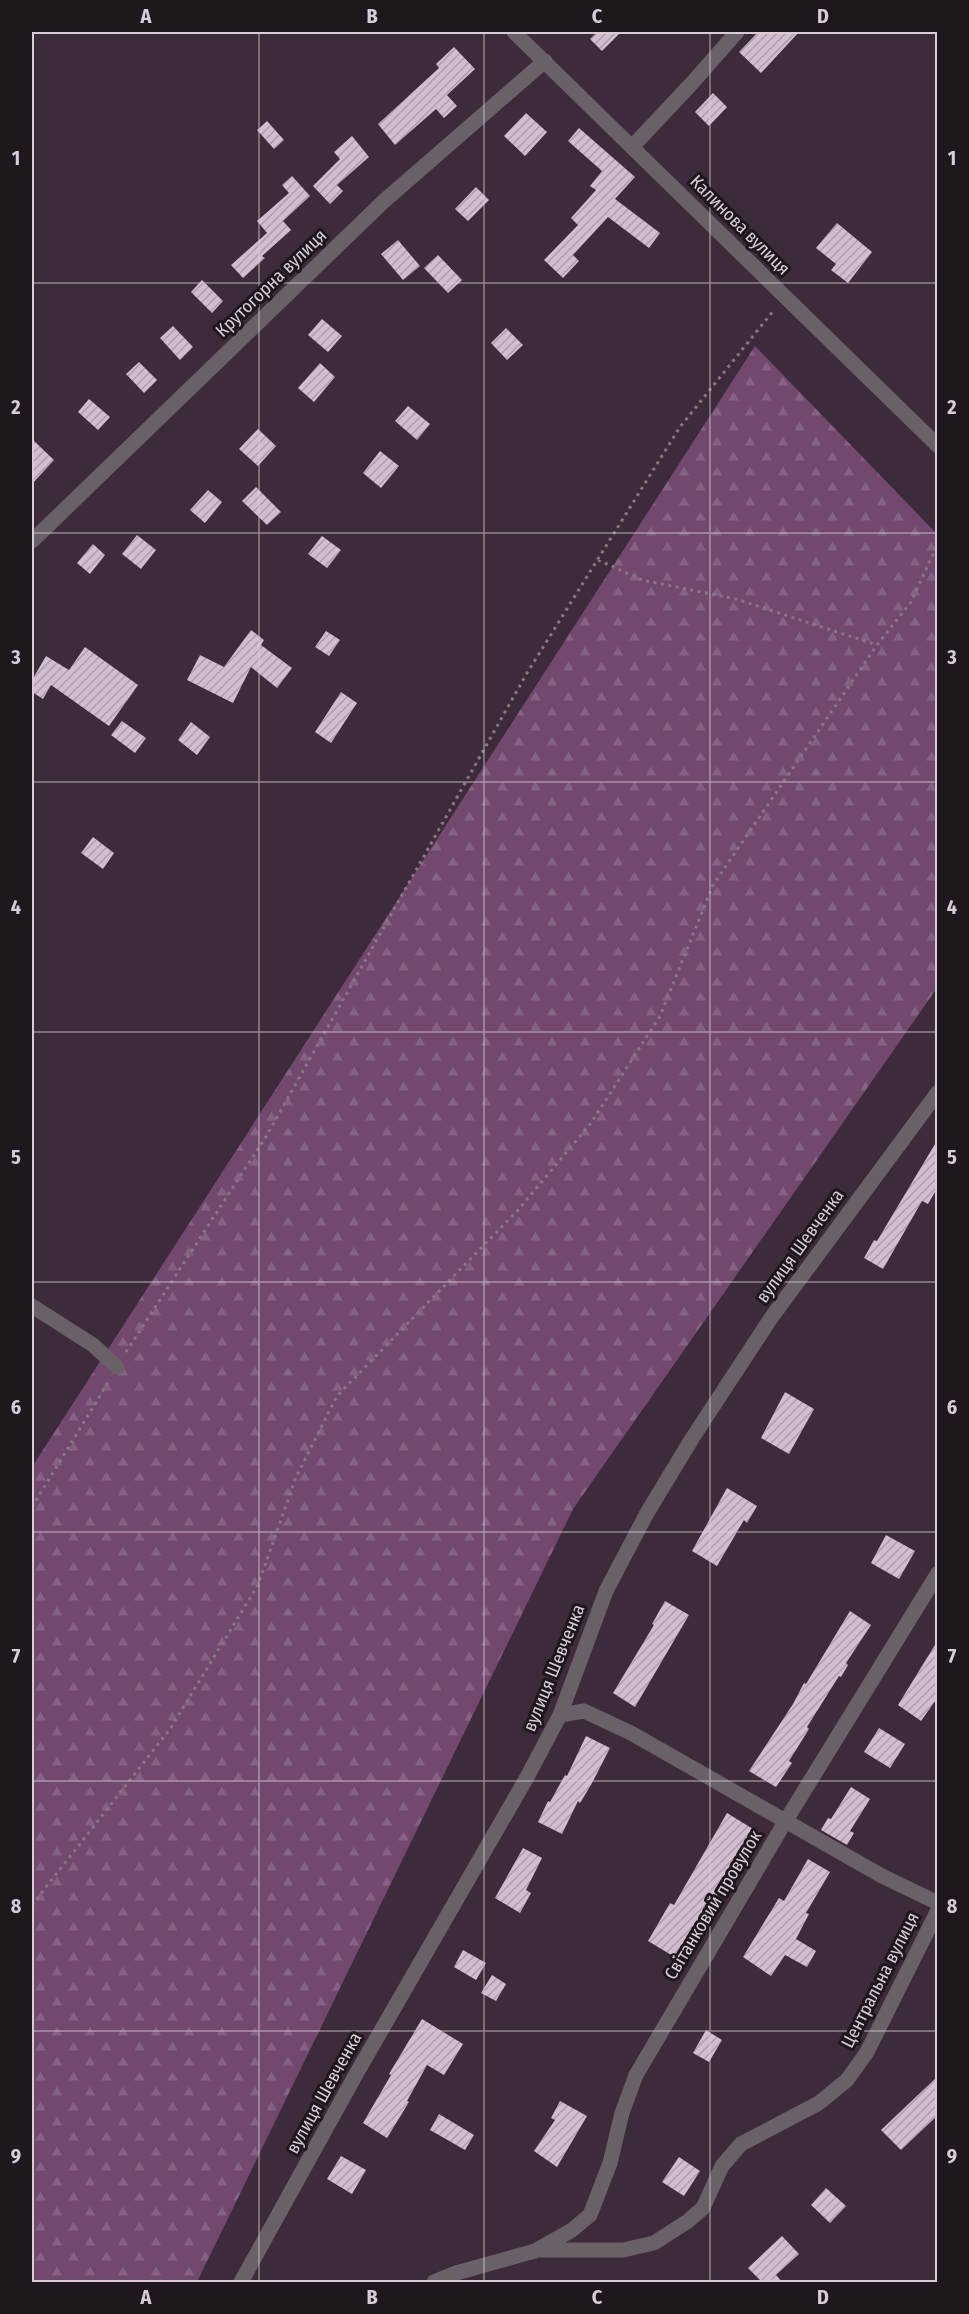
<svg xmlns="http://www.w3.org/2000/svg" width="969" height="2314" font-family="'Fira Sans Condensed',sans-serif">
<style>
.forest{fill:url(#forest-firs)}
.building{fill:url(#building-hatch)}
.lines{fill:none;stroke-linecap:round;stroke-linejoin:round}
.path{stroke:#867784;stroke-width:3;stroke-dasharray:3 4.5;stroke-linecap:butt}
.minor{stroke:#696068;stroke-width:15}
.grid{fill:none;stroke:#d8cdd7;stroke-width:1.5;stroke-opacity:0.55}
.labels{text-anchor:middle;stroke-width:6;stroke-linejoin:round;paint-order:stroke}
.street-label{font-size:18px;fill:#d8cdd7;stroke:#1f171e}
.neatline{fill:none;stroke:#d8cdd7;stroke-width:2}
.grid-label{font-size:20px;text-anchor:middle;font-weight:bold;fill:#d8cdd7}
</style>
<defs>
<pattern id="forest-firs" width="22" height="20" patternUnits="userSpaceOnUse" patternTransform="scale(1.5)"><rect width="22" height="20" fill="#72486f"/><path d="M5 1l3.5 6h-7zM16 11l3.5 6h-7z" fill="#856183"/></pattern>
<pattern id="building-hatch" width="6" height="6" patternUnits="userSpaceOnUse" patternTransform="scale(1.5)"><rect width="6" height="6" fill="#d2bcd0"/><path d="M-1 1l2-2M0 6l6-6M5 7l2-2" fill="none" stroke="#ae9cac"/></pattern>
</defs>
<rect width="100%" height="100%" fill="#3d2b3b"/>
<path class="forest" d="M755,346L937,534V988L573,1509L197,2282H32V1467Z"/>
<path class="building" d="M597,32H621L602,51L590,39Z
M758,32H799L761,73L739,52Z
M454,47L475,69L447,95L457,106L444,118L436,109L395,145L378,124L439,68L436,64Z
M713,93L727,107L709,126L695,112Z
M526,113L547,132L525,156L504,136Z
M267,121L284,140L274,149L257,130Z
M579,128L635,177L615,199L660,233L649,248L608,217L573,255L579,261L563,278L544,260L578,225L571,218L596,190L590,186L602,171L568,141Z
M352,136L369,157L337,185L343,191L330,204L313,186L340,159L334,152Z
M292,176L310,196L283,221L291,230L262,256L265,258L243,278L231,265L267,233L257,221L289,193L282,185Z
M476,187L489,200L468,221L455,209Z
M837,223L872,252L848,283L831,270L836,264L816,248Z
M398,240L420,266L403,280L381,254Z
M438,255L462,280L448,293L424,268Z
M202,280L223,301L212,313L191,292Z
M322,319L342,336L328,352L308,335Z
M173,326L193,347L180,360L160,338Z
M506,328L523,345L507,360L491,343Z
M139,362L157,380L144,393L126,374Z
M320,363L335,377L314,402L298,388Z
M89,399L110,417L98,430L78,412Z
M408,406L430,424L417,440L395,421Z
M258,429L276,446L258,466L239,449Z
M32,439L54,460L32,484Z
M380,451L399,466L381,488L363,473Z
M256,487L281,512L267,525L242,501Z
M208,490L222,502L205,523L190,510Z
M137,535L156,550L141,569L122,554Z
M322,536L341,550L327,568L308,554Z
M93,544L105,555L90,574L77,563Z
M251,630L264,640L261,645L292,668L277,688L251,667L233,703L187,680L200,655L224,667Z
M326,631L340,640L329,656L315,647Z
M85,647L138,685L109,726L51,685L43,699L32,692V680L46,656L69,670Z
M341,692L357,703L331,743L315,732Z
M122,721L146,738L135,753L111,735Z
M191,722L210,737L197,755L178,740Z
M93,837L114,853L103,869L81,853Z
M938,1139V1187L928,1204L922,1201L883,1269L864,1258L874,1240L877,1241Z
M785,1392L814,1409L789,1454L761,1438Z
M727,1488L757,1506L747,1523L744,1520L717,1566L692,1551Z
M886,1535L915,1551L899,1579L871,1563Z
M665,1601L689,1615L635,1707L613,1693L654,1625L652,1624Z
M850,1611L871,1625L846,1663L848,1665L841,1677L839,1676L807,1727L809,1729L789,1761L792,1763L776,1787L749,1771L793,1704L804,1683L806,1684Z
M938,1640V1697L921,1721L898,1705Z
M879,1728L905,1744L890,1768L864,1752Z
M586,1736L610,1748L591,1785L580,1803L578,1801L562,1834L538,1822L548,1801L550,1802L565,1775L567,1776Z
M851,1787L870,1799L850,1831L854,1833L847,1845L821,1830L828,1818L831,1819Z
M727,1813L753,1829L714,1892L718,1894L707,1914L705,1913L678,1959L648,1941L670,1903L674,1905Z
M523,1848L542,1858L526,1890L531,1893L520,1913L495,1898Z
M808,1859L830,1872L806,1913L809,1914L796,1939L816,1951L807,1967L785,1955L771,1976L743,1957L779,1898L784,1901Z
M463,1950L486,1963L476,1980L454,1967Z
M492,1975L506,1984L496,2001L481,1993Z
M422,2019L463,2044L444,2075L427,2065L407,2101L409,2102L387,2138L363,2123L391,2075L389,2074Z
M706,2030L722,2040L709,2062L693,2053Z
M938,2076V2115L901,2150L881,2130Z
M560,2101L587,2116L557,2167L534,2151L555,2120L551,2118Z
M439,2114L474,2135L465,2150L430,2130Z
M341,2156L366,2170L352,2194L327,2179Z
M679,2157L700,2171L684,2196L662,2182Z
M826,2188L846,2206L830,2223L811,2205Z
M782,2236L799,2254L776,2275L783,2283H763L748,2268Z"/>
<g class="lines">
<path class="path" d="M598,560L642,580L736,599L877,645
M126,1352L267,1135L527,673L680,427L774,310
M32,1507L109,1381
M32,1905L170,1729L258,1585L296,1477L337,1396L518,1210L591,1123L660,1016L713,885L877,645L911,602L938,543"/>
<path class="minor" d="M514,32L938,446
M632,147L693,82L737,32
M32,541L384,201L545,61
M32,1306L93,1345L117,1367
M560,1715L584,1711L631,1733L882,1876L938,1903
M541,2250H623L654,2243L688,2221L703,2208L722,2166L741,2144L819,2103L847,2080L867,2052L938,1910
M241,2282L355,2076L526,1779L560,1715L606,1591L647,1513L693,1437L771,1318L938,1092
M434,2282L456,2273L535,2251L572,2230L590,2215L610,2163L622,2113L636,2075L785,1822L938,1573"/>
</g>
<path class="grid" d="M259,32V2282M484,32V2282M710,32V2282M32,283H938M32,533H938M32,782H938M32,1032H938M32,1282H938M32,1532H938M32,1781H938M32,2031H938"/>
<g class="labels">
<g class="street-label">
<text transform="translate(740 225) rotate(45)" y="6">Калинова вулиця</text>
<text transform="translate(271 283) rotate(-44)" y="6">Крутогорна вулиця</text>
<text transform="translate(800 1246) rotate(-54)" y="6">вулиця Шевченка</text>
<text transform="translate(554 1668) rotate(-68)" y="6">вулиця Шевченка</text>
<text transform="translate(713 1905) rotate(-59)" y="6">Світанковий провулок</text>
<text transform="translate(880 1980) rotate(-63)" y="6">Центральна вулиця</text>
<text transform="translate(324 2093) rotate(-61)" y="6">вулиця Шевченка</text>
</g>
</g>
<rect width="969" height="2314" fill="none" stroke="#1f171e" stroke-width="66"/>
<rect x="33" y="33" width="903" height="2248" class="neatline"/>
<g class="grid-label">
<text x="146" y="23">A</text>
<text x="372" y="23">B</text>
<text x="597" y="23">C</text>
<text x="823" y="23">D</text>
<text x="16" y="165">1</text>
<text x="952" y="165">1</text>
<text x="16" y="414">2</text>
<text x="952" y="414">2</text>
<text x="16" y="664">3</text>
<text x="952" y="664">3</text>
<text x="16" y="914">4</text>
<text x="952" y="914">4</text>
<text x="16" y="1164">5</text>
<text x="952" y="1164">5</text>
<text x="16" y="1414">6</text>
<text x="952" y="1414">6</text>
<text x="16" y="1663">7</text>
<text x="952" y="1663">7</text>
<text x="16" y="1913">8</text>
<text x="952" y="1913">8</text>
<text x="16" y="2163">9</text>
<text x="952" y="2163">9</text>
<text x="146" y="2304">A</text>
<text x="372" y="2304">B</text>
<text x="597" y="2304">C</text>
<text x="823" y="2304">D</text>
</g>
</svg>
